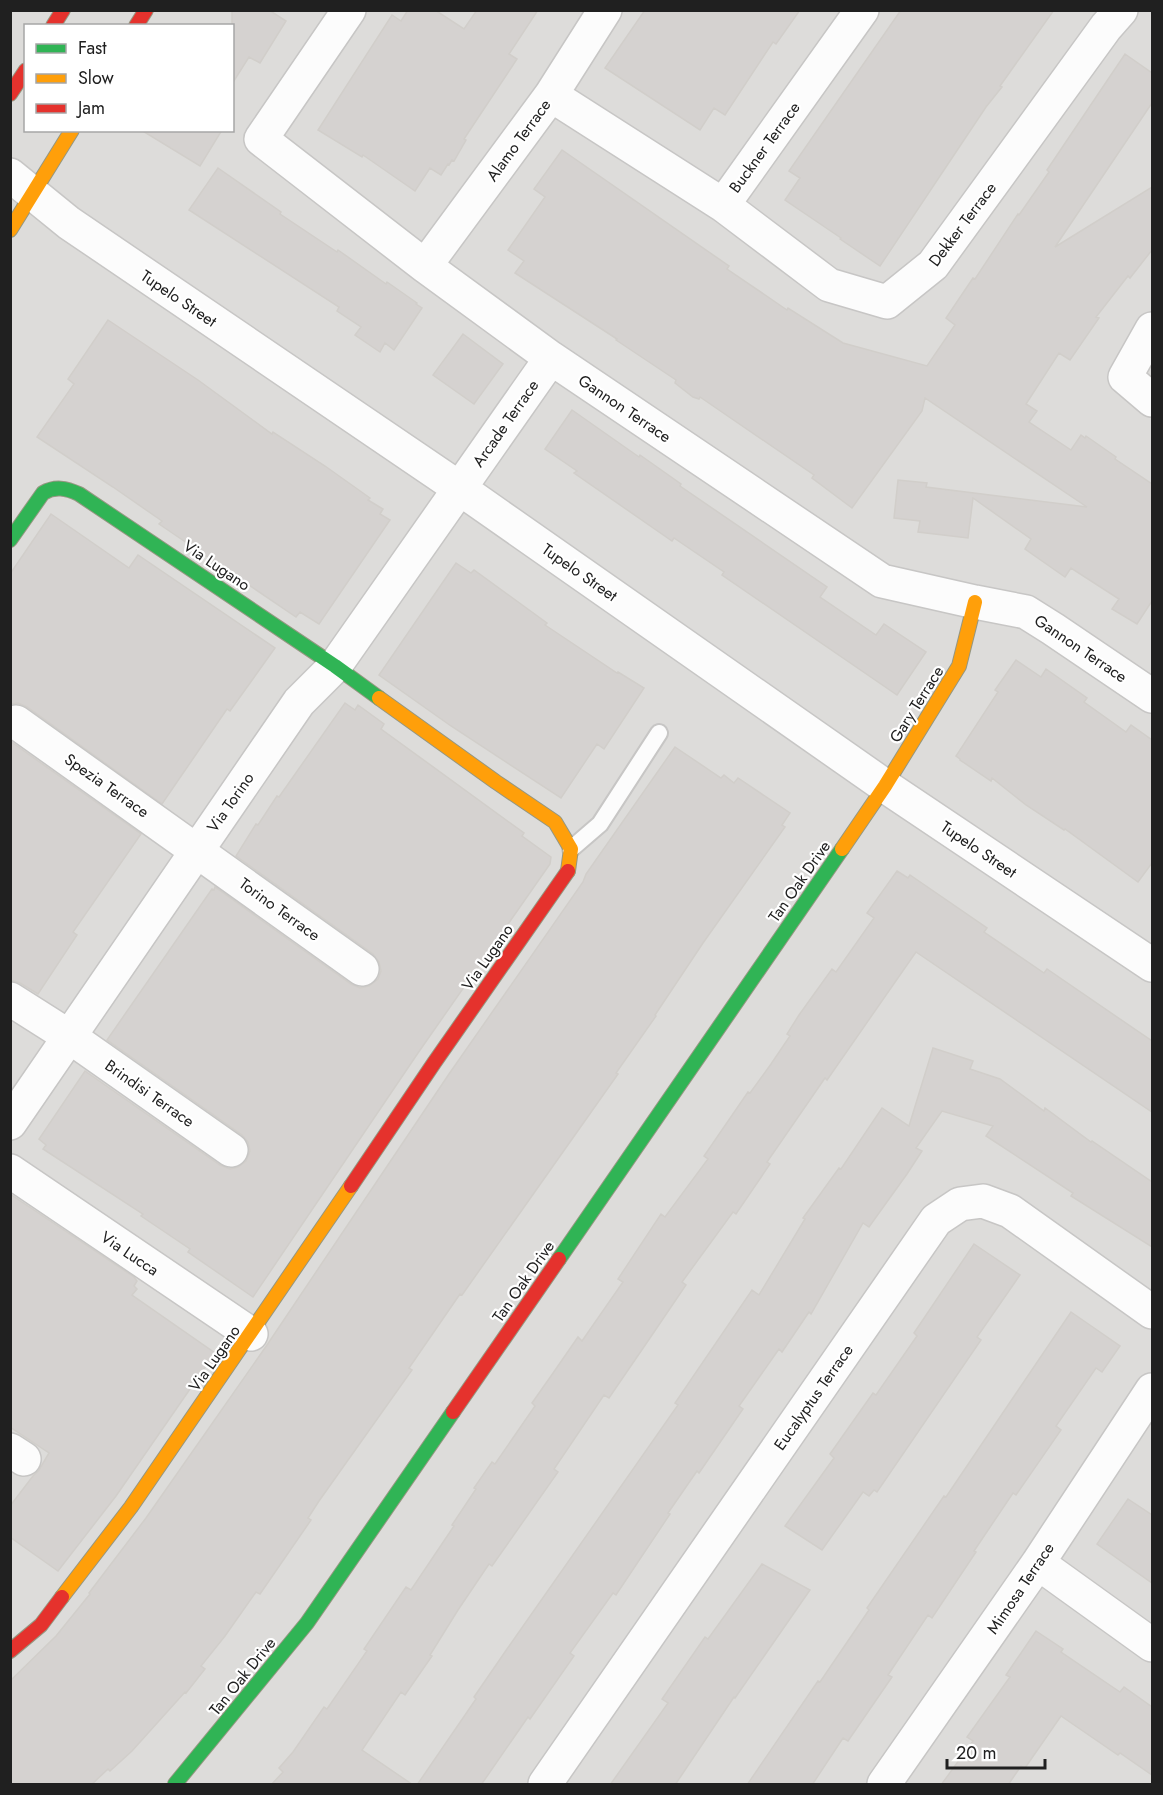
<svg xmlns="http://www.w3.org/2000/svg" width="1163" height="1795" font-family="Jost,sans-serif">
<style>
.residential{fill:#dddcda;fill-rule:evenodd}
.building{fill:#d5d2d0;stroke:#d1ceca;stroke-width:1.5}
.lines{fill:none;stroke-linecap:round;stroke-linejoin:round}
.lane-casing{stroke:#c7c6c5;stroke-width:20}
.street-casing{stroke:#c7c6c5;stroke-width:36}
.fast-casing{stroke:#959781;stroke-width:16}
.slow-casing{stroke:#959781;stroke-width:16}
.jam-casing{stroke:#959781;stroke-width:16}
.lane{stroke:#fcfcfc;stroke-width:16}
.street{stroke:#fcfcfc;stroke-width:33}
.fast{stroke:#30b455;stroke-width:14}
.slow{stroke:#ff9f0a;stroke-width:14}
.jam{stroke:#e5322d;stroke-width:14}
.labels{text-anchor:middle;stroke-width:4.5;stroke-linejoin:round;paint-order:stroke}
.street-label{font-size:16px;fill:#202020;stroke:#fff}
</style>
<rect width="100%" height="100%" fill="#eeece9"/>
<path class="residential" d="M11,11H1152V1784H11ZM26,26H232V130H26Z"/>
<path class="building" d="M232,10H269L286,21L260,63L249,57L232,84Z
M408,10H435L464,29L477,10H538L509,54L517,59L464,139L466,140L454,161L452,160L449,165L448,164L441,175L430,168L415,191L363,155L362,157L318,130L392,15L401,21Z
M645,10H800L776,44L773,42L725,115L714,108L700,130L605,68Z
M901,10H1054L1000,86L1002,87L986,107L880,266L840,239L841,238L785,200L800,178L789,171Z
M1125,54L1152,73V103L1055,247L1152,187V250L1130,278L1128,276L1096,317L1099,318L1070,360L1059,353L1026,404L1037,411L1029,422L1071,450L1081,435L1085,438L1086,436L1116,457L1115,459L1152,484V601L1137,624L1112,609L1119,599L1071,568L1065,577L1025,549L1031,539L973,498L968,538L918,532L920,521L894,518L898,480L927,483L926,487L1087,507L925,398L922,411L852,508L812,478L814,475L700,397L699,399L693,397L675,383L676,380L616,340L617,339L515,273L524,261L508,250L545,197L534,189L562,150L729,266L727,269L787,310L788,308L843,343L927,366L955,325L946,318L973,278L975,279L1018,214L1019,215L1049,172L1047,170Z
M141,130H222L200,166Z
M218,168L281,212L280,214L337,252L338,250L386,284L387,282L417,303L416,304L422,308L394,350L385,343L380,352L355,335L361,327L337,311L339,307L189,210Z
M108,320L198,380L272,434L273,432L325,466L370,498L368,500L383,509L380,514L390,520L319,624L300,612L296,617L159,524L162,521L113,487L37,437L74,384L68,379Z
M463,334L503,364L474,404L433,375Z
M572,410L639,457L640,455L681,484L680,486L827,587L820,597L876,635L884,624L926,652L897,695L722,575L724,572L674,538L672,541L574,473L577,471L545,449Z
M51,514L129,568L138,555L275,648L230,711L227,709L162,804L27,707L18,703L10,704V574Z
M456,563L471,573L474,570L547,623L545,625L617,673L618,672L644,688L604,749L597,744L561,798L451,726L379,675Z
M1016,660L1041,677L1046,669L1087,698L1084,702L1126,732L1131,725L1152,740V863L1138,882L1065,829L1064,830L1026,805L992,778L991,781L960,760V759L956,756L998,692L995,690Z
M345,703L355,710L358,705L384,724L381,729L524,833L522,836L551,857L550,864L418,1053L253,1297L188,1252L190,1249L141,1216L143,1214L43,1149L46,1145L39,1139L85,1071L220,1165L230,1169L238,1167L246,1161L250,1151L248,1142L242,1135L107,1040L212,889L214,890L215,887L351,984L360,988L369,986L378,979L381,971L379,962L373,954L236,856L256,824L258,825L277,796L279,797Z
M10,741L141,834L73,932L77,935L38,994L20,983L10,980Z
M675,747L721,778L724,775L734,783L738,778L790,813L782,825L785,827L703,943L655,1015L656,1016L616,1073L618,1074L462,1295L460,1294L409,1368L412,1370L319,1501L308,1518L311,1520L260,1594L256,1592L225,1636L201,1666L205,1669L186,1693L185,1692L132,1751L110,1771L108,1769L91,1785H10V1681L56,1636L90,1594L89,1593L146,1518L267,1345L449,1074L583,882L586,874Z
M897,871L908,878L910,875L987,928L984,932L1044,973L1047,969L1152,1041V1112L916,952L827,1080L825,1078L767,1162L770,1164L736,1214L733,1212L682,1282L686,1285L650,1338L609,1398L604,1395L554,1469L558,1472L492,1566L489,1564L458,1610L430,1655L432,1656L405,1695L401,1692L362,1750L413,1785H271L283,1772L279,1768L293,1752L324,1707L327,1709L367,1651L364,1649L406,1587L411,1590L454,1526L452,1525L476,1489L474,1488L492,1462L495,1464L535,1406L532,1403L551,1376L578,1337L582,1341L623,1282L618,1279L661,1214L665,1217L708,1159L704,1156L748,1092L750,1093L771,1064L790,1036L787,1034L799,1015L832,969L836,972L874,918L867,913Z
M933,1048L973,1061L970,1069L1000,1079L1044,1111L1045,1108L1091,1142L1092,1141L1152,1182V1247L1071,1196L1073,1193L986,1136L993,1126L942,1111L916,1148L922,1151L907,1174L869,1227L863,1223L811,1314L809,1312L782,1352L779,1349L739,1406L743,1409L699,1473L697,1471L668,1513L670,1514L616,1595L613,1593L570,1653L574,1656L530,1719L528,1717L481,1785H417L476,1699L474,1697L507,1649L678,1405L675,1403L752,1290L759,1295L805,1219L803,1218L839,1168L841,1169L882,1108L909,1126Z
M10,1194L134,1277L137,1281L134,1286L137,1289L132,1295L215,1353L116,1496L58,1571L10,1537V1506L33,1476L39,1470L49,1453L10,1427Z
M974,1244L1020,1275L977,1337L981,1340L877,1492L874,1490L869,1496L863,1492L822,1550L785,1526L834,1458L830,1454L873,1393L876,1395L917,1336L914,1333Z
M1071,1312L1120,1346L1102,1372L1096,1368L1056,1426L1061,1430L1016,1495L1013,1493L974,1551L976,1552L932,1618L928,1615L888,1675L892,1677L848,1741L843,1738L812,1785H747L818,1681L820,1682L869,1610L867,1608L944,1496L946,1497Z
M1128,1499L1152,1515V1583L1097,1544Z
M762,1564L810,1590L735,1698L734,1697L675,1785H610L668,1703L662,1699L705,1637L708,1639Z
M1036,1631L1063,1649L1061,1652L1120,1692L1124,1687L1152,1707V1775L1120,1753L1118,1755L1061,1716L1025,1768L1021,1766L1008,1785H941L973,1741L967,1737L1010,1677L1006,1675Z"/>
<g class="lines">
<g class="lane-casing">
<path id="lane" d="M571,849L600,824L659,733"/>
</g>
<g class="street-casing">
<path id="street" d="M349,10L261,139L425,266L551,358L882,581L975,602L1026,612L1053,629L1152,696
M551,95L723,205L862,10
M10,175L69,223L459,488L885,786L1152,965
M723,205L829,285L887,302L933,265L1106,27L1121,10
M425,266L551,95L605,10
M1152,329L1125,377L1152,400
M16,722L362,969
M10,999L70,1037L231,1150
M10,1123L299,702L335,666L551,358
M10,1171L251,1334
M10,1450L24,1459
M1038,1563L1152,1645
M545,1784L936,1220L960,1204L983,1201L1010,1211L1152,1312
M884,1784L1038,1563L1152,1390"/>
</g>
<g class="fast-casing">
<path id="fast" d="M10,540L43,493C55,486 66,488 79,494L335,666L379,698
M559,1259L842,849
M175,1784L307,1623L453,1412"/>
</g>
<g class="slow-casing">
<path id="slow" d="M10,230L72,130
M379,698L496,782L555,822L571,849L568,871
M842,849L885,786L959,666L975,602
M62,1597L131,1507L351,1186"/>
</g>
<g class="jam-casing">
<path id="jam" d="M53,26L63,10
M136,26L146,10
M10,94L26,70
M351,1186L434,1063L568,871
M453,1412L559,1259
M10,1651L41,1625L62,1597"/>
</g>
<use href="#lane" class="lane"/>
<use href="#street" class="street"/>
<use href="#fast" class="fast"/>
<use href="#slow" class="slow"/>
<use href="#jam" class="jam"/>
</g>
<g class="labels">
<g class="street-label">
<text transform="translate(518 140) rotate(-54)" y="6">Alamo Terrace</text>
<text transform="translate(764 147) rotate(-54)" y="6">Buckner Terrace</text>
<text transform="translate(962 224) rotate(-53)" y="6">Dekker Terrace</text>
<text transform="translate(179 298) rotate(34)" y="6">Tupelo Street</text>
<text transform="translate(625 408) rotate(34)" y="6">Gannon Terrace</text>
<text transform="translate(505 423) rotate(-55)" y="6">Arcade Terrace</text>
<text transform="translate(217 565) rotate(34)" y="6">Via Lugano</text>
<text transform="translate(580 572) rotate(35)" y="6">Tupelo Street</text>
<text transform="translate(1081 648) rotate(34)" y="6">Gannon Terrace</text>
<text transform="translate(916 704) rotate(-58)" y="6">Gary Terrace</text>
<text transform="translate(107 785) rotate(35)" y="6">Spezia Terrace</text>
<text transform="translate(230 802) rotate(-55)" y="6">Via Torino</text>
<text transform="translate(979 849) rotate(34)" y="6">Tupelo Street</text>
<text transform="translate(799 881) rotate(-55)" y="6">Tan Oak Drive</text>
<text transform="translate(280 909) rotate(36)" y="6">Torino Terrace</text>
<text transform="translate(487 957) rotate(-55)" y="6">Via Lugano</text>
<text transform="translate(150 1093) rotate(35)" y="6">Brindisi Terrace</text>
<text transform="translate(130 1253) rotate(34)" y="6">Via Lucca</text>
<text transform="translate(523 1281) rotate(-55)" y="6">Tan Oak Drive</text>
<text transform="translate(214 1358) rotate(-55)" y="6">Via Lugano</text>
<text transform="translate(813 1397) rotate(-55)" y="6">Eucalyptus Terrace</text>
<text transform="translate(1020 1588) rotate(-56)" y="6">Mimosa Terrace</text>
<text transform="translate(242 1676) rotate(-51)" y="6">Tan Oak Drive</text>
</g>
</g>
<rect width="1163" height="1795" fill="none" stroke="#202020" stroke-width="24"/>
<rect x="24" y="24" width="210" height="108" fill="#ffffff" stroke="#a6a6a6" stroke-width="1.5"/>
<rect x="36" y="44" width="30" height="9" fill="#30b455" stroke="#a6a6a6" stroke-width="1.5"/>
<text x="78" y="54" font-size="18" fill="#202020">Fast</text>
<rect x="36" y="74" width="30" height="9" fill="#ff9f0a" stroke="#a6a6a6" stroke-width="1.5"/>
<text x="78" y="84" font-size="18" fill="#202020">Slow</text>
<rect x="36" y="104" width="30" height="9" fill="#e5322d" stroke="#a6a6a6" stroke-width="1.5"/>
<text x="78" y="114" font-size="18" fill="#202020">Jam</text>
<path d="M947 1759v9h98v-9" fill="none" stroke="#202020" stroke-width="3"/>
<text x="956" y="1759" font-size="18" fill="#202020" stroke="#ffffff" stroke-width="4.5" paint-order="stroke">20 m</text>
</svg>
